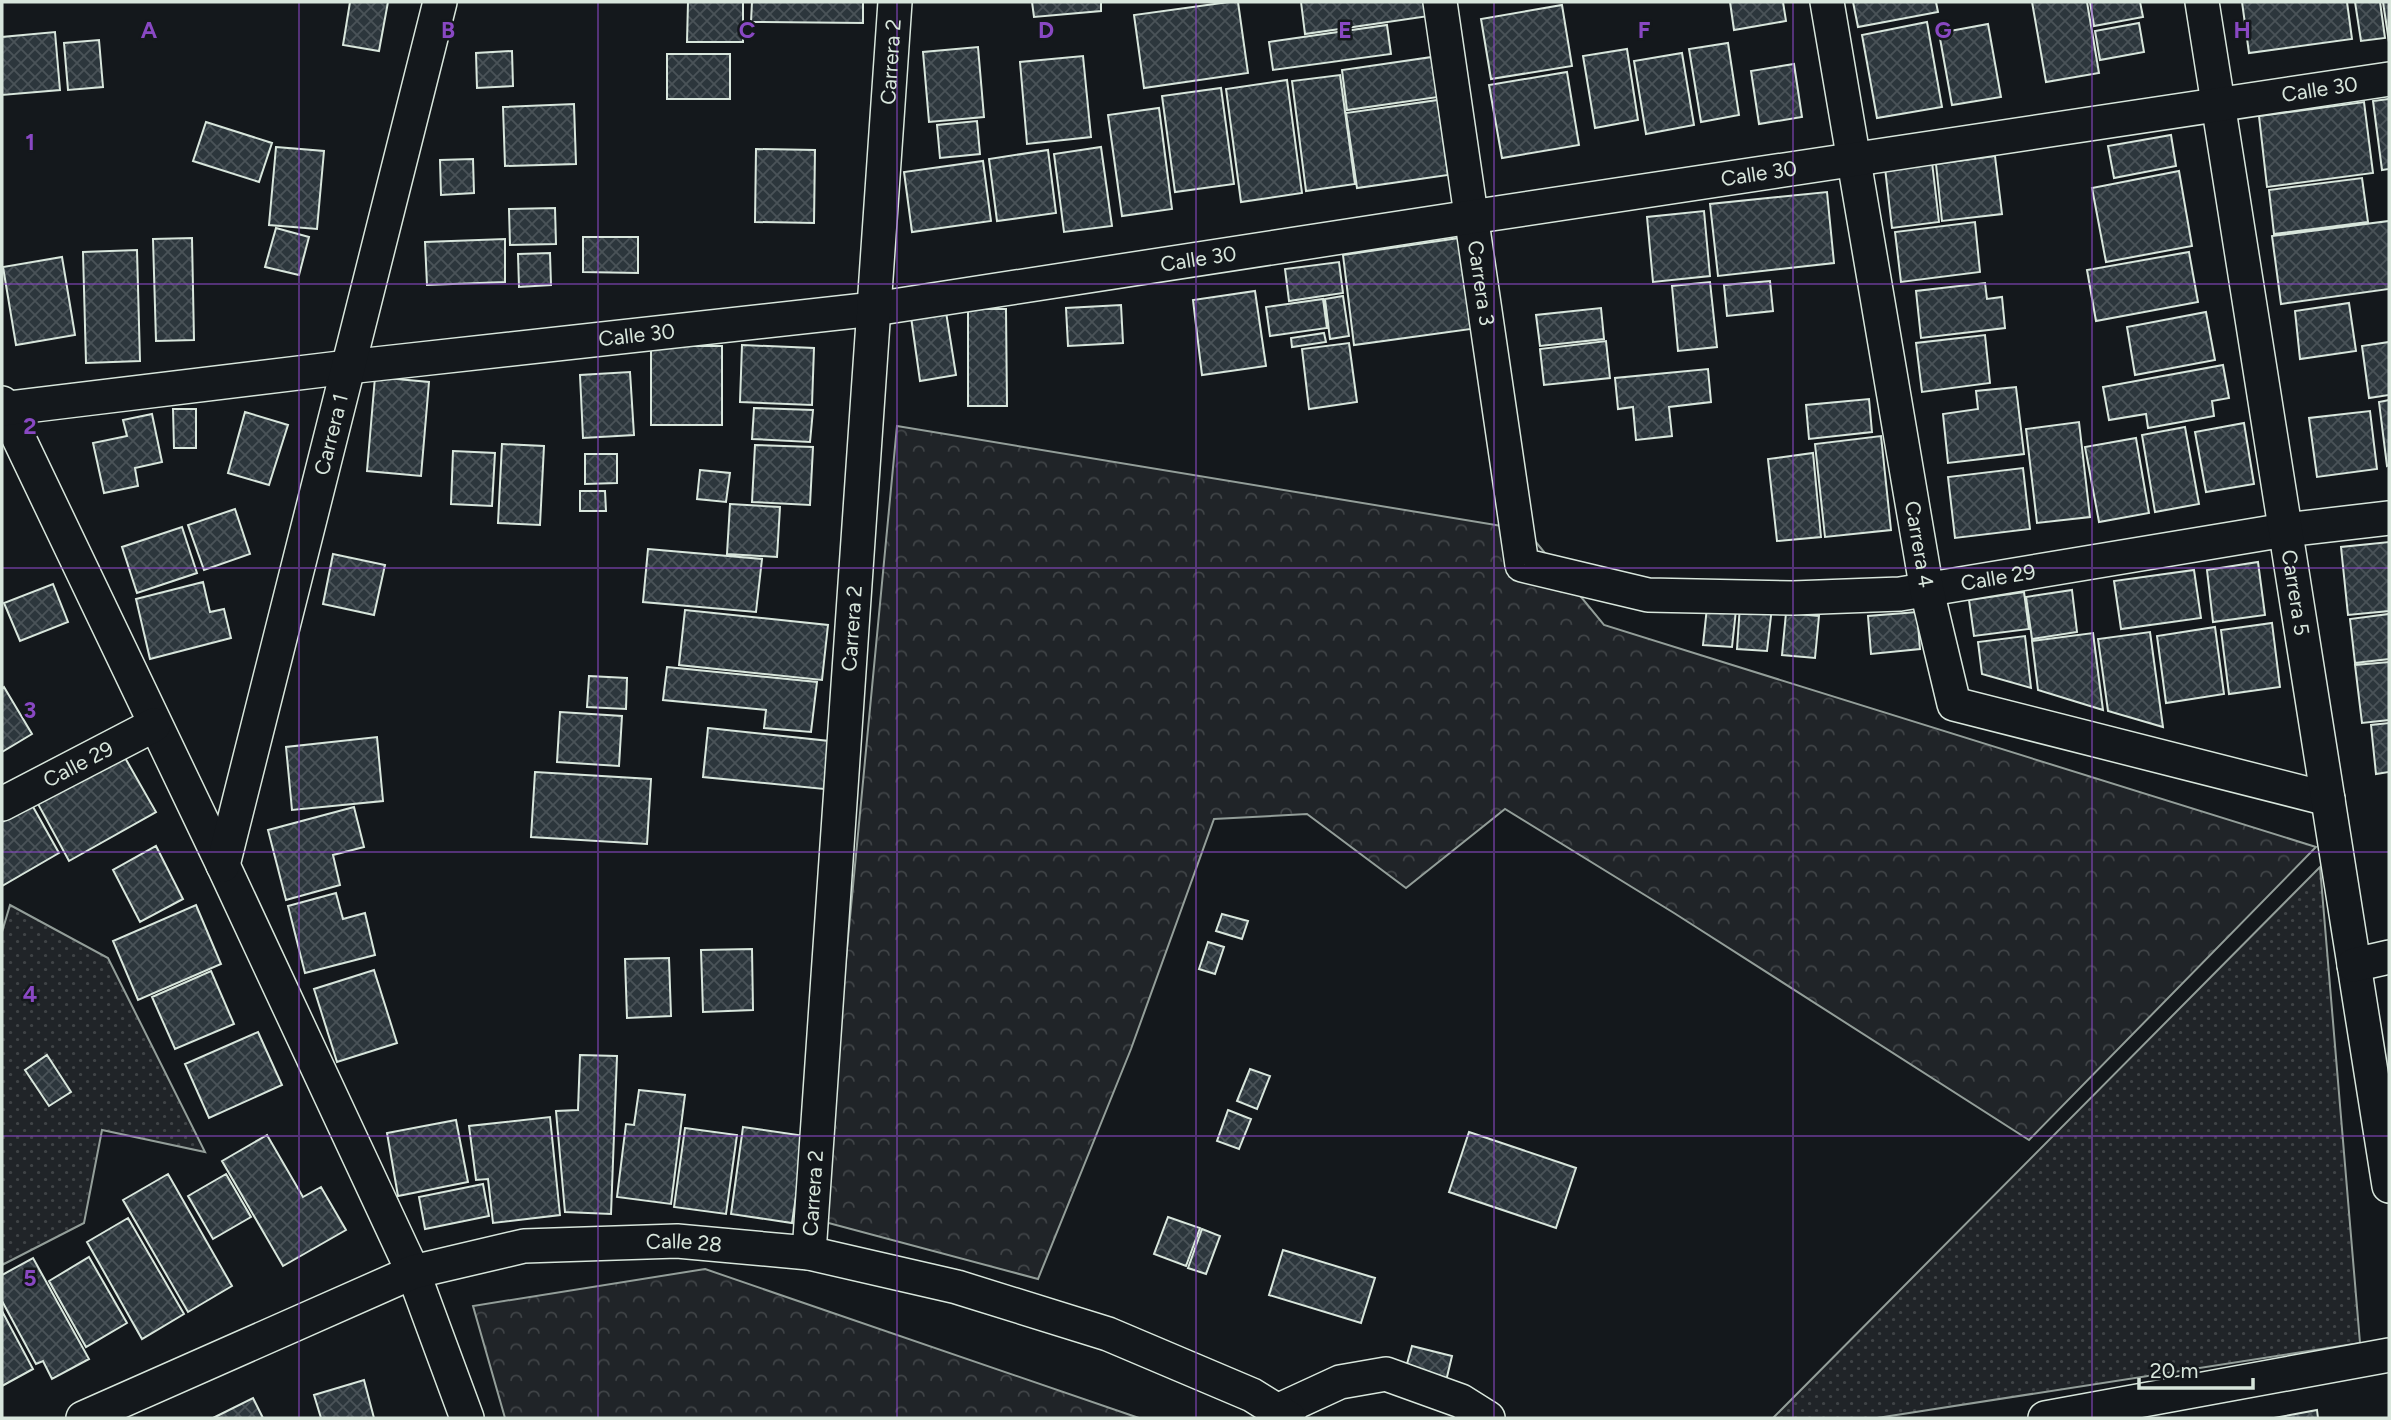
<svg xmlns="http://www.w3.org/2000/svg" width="2391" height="1420" font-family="Figtree,sans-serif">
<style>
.forest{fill:url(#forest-crowns);stroke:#939e99;stroke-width:2}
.park{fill:url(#park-dots);stroke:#939e99;stroke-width:2}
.building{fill:url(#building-cross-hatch);stroke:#d8e6dc;stroke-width:2}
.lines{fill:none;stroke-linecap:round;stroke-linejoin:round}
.minor-casing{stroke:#d8e6dc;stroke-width:36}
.minor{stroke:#14181c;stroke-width:33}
.grid{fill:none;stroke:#8948c3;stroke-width:2;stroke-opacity:0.55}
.labels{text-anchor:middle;stroke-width:5;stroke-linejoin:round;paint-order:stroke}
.street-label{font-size:21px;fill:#d8e6dc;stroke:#14181c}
.grid-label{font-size:23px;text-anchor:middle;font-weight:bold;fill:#8948c3;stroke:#14181c;stroke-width:5;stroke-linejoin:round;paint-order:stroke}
</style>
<defs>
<pattern id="forest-crowns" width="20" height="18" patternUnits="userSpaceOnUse" patternTransform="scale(1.75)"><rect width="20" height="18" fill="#202428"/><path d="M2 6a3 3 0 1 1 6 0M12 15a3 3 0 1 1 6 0" fill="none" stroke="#404447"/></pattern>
<pattern id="park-dots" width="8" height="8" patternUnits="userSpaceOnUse" patternTransform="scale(1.75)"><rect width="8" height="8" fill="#202428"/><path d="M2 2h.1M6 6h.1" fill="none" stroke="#404447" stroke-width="1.8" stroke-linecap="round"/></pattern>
<pattern id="building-cross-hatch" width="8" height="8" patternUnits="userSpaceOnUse" patternTransform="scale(1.75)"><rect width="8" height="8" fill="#2c363c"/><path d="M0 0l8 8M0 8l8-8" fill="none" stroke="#4a5358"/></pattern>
</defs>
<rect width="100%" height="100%" fill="#14181c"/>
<path class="forest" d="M897,426L1526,530L1604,625L2316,847L2029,1140L1674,913L1505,809L1406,888L1307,814L1214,819L1131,1049L1038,1279L821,1221Z
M705,1269L1139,1418H505L473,1306Z"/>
<path class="park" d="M2320,867L2360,1343L1877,1418H1773Z
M10,905L108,958L205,1152L102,1130L84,1223L2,1265V932Z"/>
<path class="building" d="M350,2H388L379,51L343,45Z
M688,2H743V42H687Z
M752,2H863V23L751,22Z
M1032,2H1101V11L1034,17Z
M1229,2H1238L1248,73L1144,88L1134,15Z
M1301,2H1427L1429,16L1305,34Z
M1730,2H1783L1786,21L1734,30Z
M1853,2H1936L1938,12L1858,27Z
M2032,2H2087L2099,73L2046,82Z
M2090,2H2140L2143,17L2094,26Z
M2242,2H2347L2352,39L2249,53Z
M2355,2H2380L2385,38L2361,41Z
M2383,2H2389V42Z
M1562,5L1572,66L1491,79L1481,19Z
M1927,22L1942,107L1877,118L1862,35Z
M2139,23L2144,52L2100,60L2095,31Z
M1988,24L2001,97L1952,105L1939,33Z
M1387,25L1391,54L1273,70L1269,42Z
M55,32L60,90L2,95V37Z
M99,40L103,87L68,90L64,43Z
M1728,43L1739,115L1701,122L1689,49Z
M978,47L984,117L929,122L923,52Z
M1627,49L1638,120L1595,128L1583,56Z
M512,51L513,86L477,88L476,53Z
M1682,53L1694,125L1646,134L1634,61Z
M667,54H730V99H667Z
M1083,56L1091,137L1027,144L1020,62Z
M1432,57L1438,97L1347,110L1342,70Z
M1794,64L1802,117L1759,124L1751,71Z
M1567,72L1579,145L1502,158L1489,85Z
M1340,75L1355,184L1306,191L1292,81Z
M1287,80L1302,193L1241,202L1226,89Z
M1221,88L1234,184L1175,192L1162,96Z
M2389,99V169L2382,170L2373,101Z
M1438,100L1448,175L1357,188L1346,113Z
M2364,102L2373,173L2267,187L2259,116Z
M574,104L576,164L505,166L503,107Z
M1159,108L1172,209L1122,216L1108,115Z
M977,121L980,154L940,158L937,125Z
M206,122L272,143L259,182L193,161Z
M2171,135L2176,166L2114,178L2108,146Z
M276,147L324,151L317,229L269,225Z
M1101,147L1112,226L1064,232L1054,154Z
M756,149L815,150L814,223L755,222Z
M1048,150L1056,213L997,221L989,159Z
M1995,156L2002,214L1942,221L1936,164Z
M473,159L474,193L441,195L440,160Z
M983,161L991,221L912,232L904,172Z
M1932,162L1939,222L1892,228L1885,168Z
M2179,171L2192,246L2106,262L2092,188Z
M2362,178L2368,222L2274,234L2269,190Z
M1827,192L1834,263L1718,276L1710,204Z
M555,208L556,244L510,245L509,209Z
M1704,211L1710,276L1653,282L1647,217Z
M2389,221V289L2281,304L2272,236Z
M1975,222L1980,272L1901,282L1895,232Z
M276,228L309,237L299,275L265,267Z
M583,237H638V273L583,272Z
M192,238L194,340L156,341L153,239Z
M1459,238L1471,329L1354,345L1343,255Z
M505,239V282L427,285L425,242Z
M137,250L140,361L86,363L83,252Z
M2189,252L2198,302L2096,321L2087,270Z
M550,253L551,285L519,287L518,254Z
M62,257L75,335L16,345L3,267Z
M1339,262L1343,293L1289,301L1285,269Z
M1770,281L1773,311L1727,316L1724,285Z
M1710,282L1717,347L1678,351L1672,286Z
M1985,283L1987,299L2002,297L2005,328L1921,338L1916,291Z
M1255,291L1266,366L1202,375L1193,300Z
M1343,296L1349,336L1330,339L1325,299Z
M1323,299L1327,328L1270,336L1266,307Z
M2349,303L2356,351L2300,359L2295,311Z
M1121,305L1123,343L1068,346L1066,308Z
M1601,308L1604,339L1540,346L1536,315Z
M968,309H1006L1007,406H968Z
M946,312L956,375L920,381L911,317Z
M2206,312L2215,360L2135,375L2127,327Z
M1324,333L1326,342L1292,347L1291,338Z
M1985,335L1990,383L1922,392L1916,343Z
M1606,341L1610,378L1544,385L1540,349Z
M2389,342V395L2369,398L2362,346Z
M1349,343L1357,402L1309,409L1302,349Z
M742,345L814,348L812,405L740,402Z
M651,346H722V425H651Z
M2223,365L2229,398L2212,401L2214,416L2148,428L2146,414L2109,420L2103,387Z
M1708,369L1711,402L1669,407L1672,436L1636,440L1633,407L1618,409L1615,378Z
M630,372L634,435L583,438L580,375Z
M375,377L429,382L421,476L367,471Z
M2016,387L2024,454L1948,463L1943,414L1978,409L1976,391Z
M1869,399L1872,432L1809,439L1806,405Z
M2389,400V465L2387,466L2379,402Z
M754,408L813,410L810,442L752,439Z
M173,409H196V448H174Z
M2370,411L2377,469L2317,477L2309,418Z
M245,412L288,425L269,485L228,473Z
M152,414L162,462L135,468L138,486L104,493L93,443L127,436L123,420Z
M2079,422L2090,517L2037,523L2026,429Z
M2244,423L2254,484L2206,492L2195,432Z
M2185,427L2199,504L2155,512L2142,435Z
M1881,436L1891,530L1825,537L1815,444Z
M2136,438L2149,513L2099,522L2085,447Z
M502,444L544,446L540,525L498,523Z
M755,445L813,447L810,505L752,502Z
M453,451L495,453L492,506L451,504Z
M1813,453L1821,537L1777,541L1768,459Z
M585,454H617V483L585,484Z
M2023,468L2030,529L1955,538L1948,477Z
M700,470L730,473L726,502L697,499Z
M580,491H605L606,511H580Z
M730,504L780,507L777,557L727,554Z
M235,509L250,554L204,570L188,525Z
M182,527L197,573L137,593L122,547Z
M2389,542V611L2348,615L2341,547Z
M648,549L762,559L756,612L643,602Z
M333,554L385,565L374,615L323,604Z
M2258,562L2265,615L2213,622L2207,570Z
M2194,570L2201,618L2121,629L2114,581Z
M203,582L210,612L224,609L231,638L150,659L136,599Z
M53,584L68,622L20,641L4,603Z
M2072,590L2077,632L2032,639L2026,597Z
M2024,592L2029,629L1974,636L1969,600Z
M1740,605L1772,607L1767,651L1737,649Z
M1707,607L1736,610L1732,647L1703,645Z
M685,610L828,625L822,680L679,665Z
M1917,612L1920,649L1871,654L1868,616Z
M1786,613L1819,616L1815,658L1782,655Z
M2389,614V659L2355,663L2350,619Z
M2272,623L2280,687L2229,694L2221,630Z
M2215,627L2224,694L2166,703L2157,636Z
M2150,632L2163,727L2108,711L2098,639Z
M2093,633L2103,710L2038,690L2032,641Z
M2025,636L2031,688L1982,674L1978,642Z
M2389,662V720L2362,723L2355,665Z
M667,667L817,682L811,732L764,728L766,710L663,700Z
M589,676L627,678L626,709L587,707Z
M4,687L32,734L2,752V689Z
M560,712L622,716L619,766L557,762Z
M2389,723V772L2376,774L2371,725Z
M708,728L829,741L824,789L703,777Z
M377,737L383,801L292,810L286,747Z
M124,756L156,812L69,861L38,804Z
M535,772L651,779L647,844L531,837Z
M32,805L59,853L2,886V822Z
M354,807L364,847L333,855L340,885L286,900L268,830Z
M156,846L183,899L140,922L113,870Z
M336,893L343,919L365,913L375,955L305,973L288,906Z
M196,905L221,964L138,1000L113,941Z
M1222,914L1248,921L1242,939L1216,931Z
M1208,942L1224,947L1215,974L1199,969Z
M752,949L753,1010L703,1012L701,950Z
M669,958L671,1016L627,1018L625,959Z
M374,970L397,1043L337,1062L314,989Z
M211,971L234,1024L175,1049L152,997Z
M258,1032L282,1085L209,1118L185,1064Z
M47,1055L71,1092L49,1106L25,1070Z
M580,1055L617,1056L611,1214L565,1212L556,1111L578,1110Z
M1250,1069L1270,1076L1257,1109L1237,1101Z
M639,1090L685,1095L671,1204L617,1197L626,1124L634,1125Z
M1228,1110L1251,1119L1239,1149L1217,1141Z
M550,1117L560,1215L493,1223L488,1179L476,1180L469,1126Z
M456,1120L468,1182L398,1196L387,1133Z
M743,1127L805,1136L792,1223L731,1214Z
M685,1128L737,1135L726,1214L674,1207Z
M1469,1132L1576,1168L1556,1228L1449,1192Z
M267,1135L303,1197L321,1187L346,1230L283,1266L222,1161Z
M168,1174L232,1286L188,1312L123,1200Z
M226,1174L251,1217L213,1239L188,1196Z
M483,1184L489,1216L425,1229L419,1197Z
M1168,1217L1200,1228L1186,1266L1154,1254Z
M128,1218L184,1314L142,1339L87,1242Z
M1202,1229L1220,1236L1206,1274L1188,1268Z
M1283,1250L1375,1278L1361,1323L1269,1295Z
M89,1257L127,1323L86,1347L49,1281Z
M33,1258L89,1359L52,1379L43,1361L36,1364L2,1301V1275Z
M2,1311L33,1369L2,1386Z
M1412,1346L1452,1356L1446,1381L1405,1371Z
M364,1380L374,1418H321L314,1395Z
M253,1398L263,1418H213Z
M2317,1410L2318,1418H2274Z"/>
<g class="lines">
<g class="minor-casing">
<g id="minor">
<path id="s1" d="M1440,2L1522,565L1648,595L1793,598L1900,594L2285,530L2389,518"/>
<path id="s2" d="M1827,2L1927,591L1954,704L2328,799"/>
<path id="s3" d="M2202,2L2389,1186"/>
<path d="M2,403L223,865L413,1272L467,1418"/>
<path id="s4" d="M2,409L348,367L874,309L1471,217L2389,79"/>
<path id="s5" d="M2,804L154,725"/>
<path id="s6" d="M223,865L440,2"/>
<path d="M2354,965L2389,957"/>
<path id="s7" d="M809,1253L895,2"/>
<path d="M1277,1411L1340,1382L1386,1374L1461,1401L1488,1418"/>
<path id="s8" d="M83,1418L413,1272L524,1246L677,1241L809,1253L957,1287L1108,1334L1252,1395L1289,1418"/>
<path d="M2045,1418L2389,1355"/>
</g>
</g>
<use href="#minor" class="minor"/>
</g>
<path class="grid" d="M299,2V1418M598,2V1418M897,2V1418M1196,2V1418M1494,2V1418M1793,2V1418M2092,2V1418M2,284H2389M2,568H2389M2,852H2389M2,1136H2389"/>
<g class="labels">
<g class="street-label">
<text dy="7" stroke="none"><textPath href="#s7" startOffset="1194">Carrera 2</textPath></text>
<text dy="7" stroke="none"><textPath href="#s4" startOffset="2340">Calle 30</textPath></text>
<text dy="7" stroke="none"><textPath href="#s4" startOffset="1773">Calle 30</textPath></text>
<text dy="7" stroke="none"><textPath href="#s4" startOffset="1206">Calle 30</textPath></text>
<text dy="7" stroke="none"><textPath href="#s1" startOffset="284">Carrera 3</textPath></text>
<text dy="7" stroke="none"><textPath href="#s4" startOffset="639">Calle 30</textPath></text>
<text dy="7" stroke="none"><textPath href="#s6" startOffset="444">Carrera 1</textPath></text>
<text dy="7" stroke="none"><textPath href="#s2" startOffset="550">Carrera 4</textPath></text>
<text dy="7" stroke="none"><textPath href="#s1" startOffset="1050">Calle 29</textPath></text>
<text dy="7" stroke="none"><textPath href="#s3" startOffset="598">Carrera 5</textPath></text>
<text dy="7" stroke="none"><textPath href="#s7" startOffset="626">Carrera 2</textPath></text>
<text dy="7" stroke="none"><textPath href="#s5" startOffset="86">Calle 29</textPath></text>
<text dy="7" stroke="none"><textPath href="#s7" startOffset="60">Carrera 2</textPath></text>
<text dy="7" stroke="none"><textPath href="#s8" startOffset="635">Calle 28</textPath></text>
</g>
</g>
<g class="grid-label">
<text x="149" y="38">A</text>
<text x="448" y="38">B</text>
<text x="747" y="38">C</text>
<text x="1046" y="38">D</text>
<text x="1345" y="38">E</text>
<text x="1644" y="38">F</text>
<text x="1943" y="38">G</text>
<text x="2242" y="38">H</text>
<text x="30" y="150">1</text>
<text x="30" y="434">2</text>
<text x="30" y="718">3</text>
<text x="30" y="1002">4</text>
<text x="30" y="1286">5</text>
</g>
<rect width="2391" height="1420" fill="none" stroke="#d8e6dc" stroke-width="7"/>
<path d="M2139 1378v10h114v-10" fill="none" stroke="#d8e6dc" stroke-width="3.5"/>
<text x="2150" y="1378" font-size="21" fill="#d8e6dc" stroke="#14181c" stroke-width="5" paint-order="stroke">20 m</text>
</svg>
